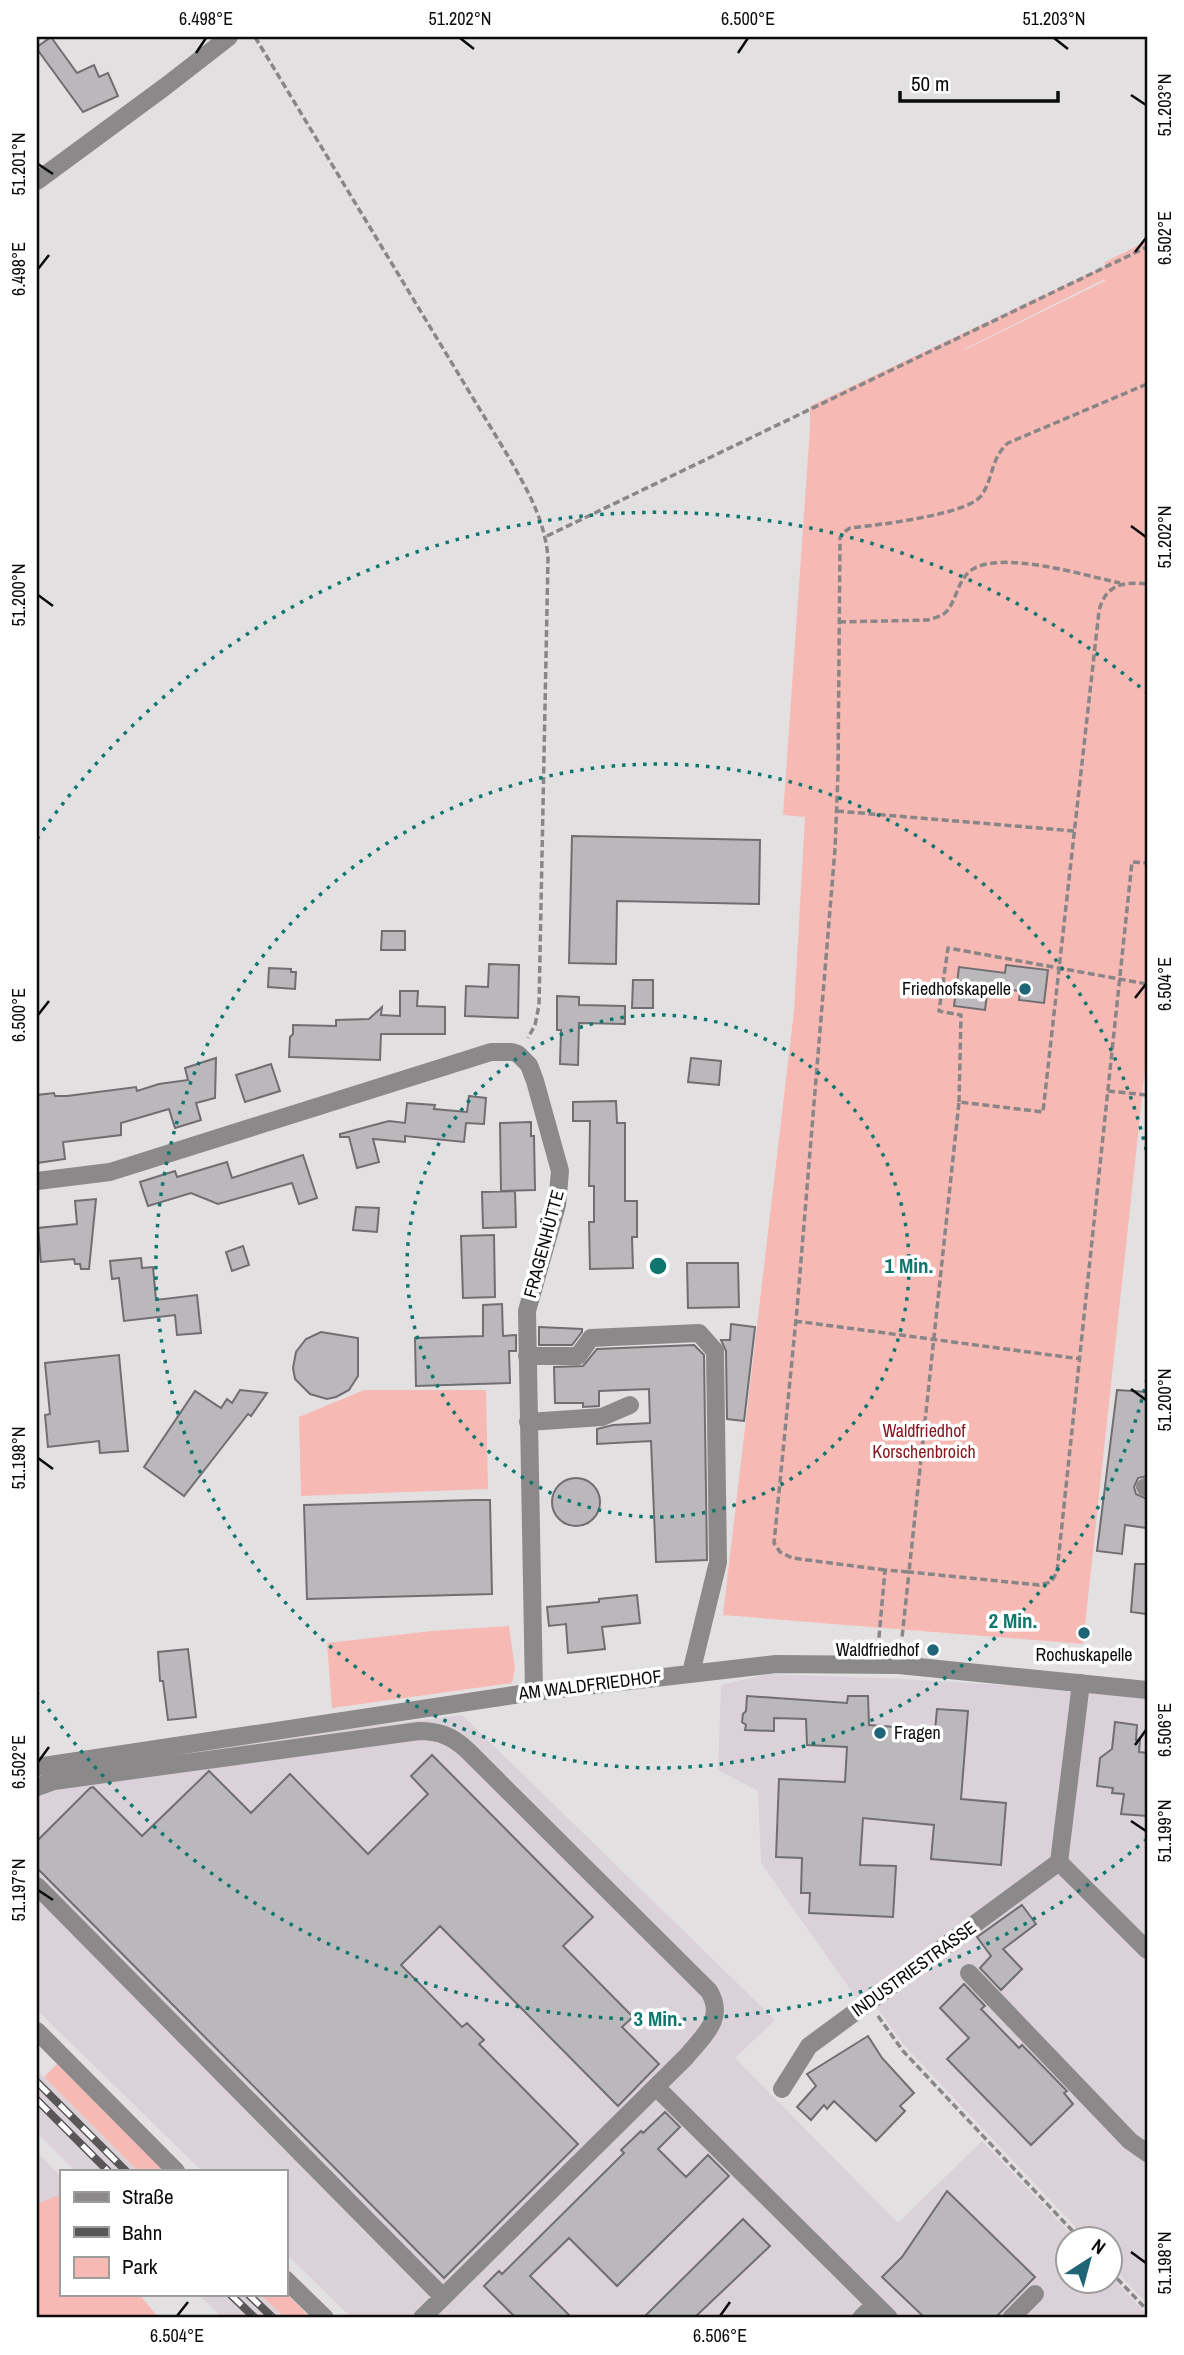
<svg xmlns="http://www.w3.org/2000/svg" width="1184" height="2355" font-family="'Archivo Narrow',sans-serif">
<style>
.built{fill:#dbd1d8}
.green{fill:#f7b9b4;fill-rule:evenodd}
.building{fill:#bab8bb;stroke:#706e71;stroke-width:2}
.lines{fill:none;stroke-linecap:round;stroke-linejoin:round}
.path{stroke:#888687;stroke-width:3.5;stroke-dasharray:7 3.5;stroke-linecap:butt}
.minor{stroke:#8b8989;stroke-width:18}
.rail-casing{stroke:#585657;stroke-width:8}
.rail{stroke:#fff;stroke-width:5;stroke-dasharray:16;stroke-linecap:butt}
.ticks{fill:none;stroke:#0c0b0c;stroke-width:2.5}
.ring{fill:none;stroke:#0f766e;stroke-width:3.5;stroke-dasharray:3.5 7}
.poi-dot{fill:#206576;stroke:#fff;stroke-width:2.5}
.labels{text-anchor:middle;stroke-width:7;stroke-linejoin:round;paint-order:stroke}
.poi-label{font-size:18px;fill:#0c0b0c;stroke:#fff;text-anchor:end}
.street-label{font-size:18px;fill:#0c0b0c;stroke:#fff}
.park-label{font-size:18px;fill:#88151d;stroke:#fff}
.centre{fill:#0f766e;stroke:#fff;stroke-width:3.5}
.ring-label{font-size:21px;text-anchor:middle;font-weight:bold;fill:#0f766e;stroke:#fff;stroke-width:7;stroke-linejoin:round;paint-order:stroke}
.neatline{fill:none;stroke:#0c0b0c;stroke-width:2.5}
.ticks-label{font-size:18px;text-anchor:middle;fill:#0c0b0c}
</style>
<rect width="100%" height="100%" fill="#e3e0e2"/>
<path class="built" d="M768,1674L903,1679L1100,1691L1147,1696V2304L1111,2265L1110,2240L1087,2239L903,2044L866,1992L857,1999L761,1863L758,1791L718,1770L721,1685Z
M462,1715L775,2020L735,2058L898,2223L982,2141L1076,2239L1068,2240V2282H1110L1111,2276L1147,2315V2318H352L285,2253V2171H202L37,2010V1769L43,1766Z
M37,2070L138,2171H75L37,2133Z
M37,2152L61,2177V2192L59,2195L37,2205Z
M198,2294H260L285,2318H223Z"/>
<path class="green" d="M1147,241V1051L1083,1644L723,1615L794,1011L805,817L783,815L810,428V406L1105,266V262ZM1105,279V281L964,350V349Z
M364,1390H486L488,1489L301,1496L299,1417Z
M509,1626L515,1669L512,1683L332,1708L327,1643L432,1631Z
M57,2064L164,2171H138L44,2077Z
M59,2195L61,2198V2294H139L159,2318H37V2204Z
M285,2292L311,2318H285L260,2294Z"/>
<path class="building" d="M51,37L77,73L94,65L99,77L108,73L118,96L83,112L37,49V47Z
M572,836L760,840L759,904L617,901L616,964L569,963Z
M382,931H405V950H381Z
M489,964L519,965L518,1018L465,1016L466,986L488,987Z
M1006,965L1048,970L1044,1003L1019,1000L1020,991L988,987L985,1010L954,1006L959,967L1005,973Z
M269,968L291,969V972H296L295,989L268,987Z
M633,980H653V1008H632Z
M400,991H418L417,1006L445,1007V1034H381L380,1060L289,1057L290,1037L293,1034V1025L336,1026V1020L369,1019L382,1007L381,1015L400,1016Z
M557,996L579,997V1005L625,1006V1024L579,1023L578,1065L560,1064L561,1030H557Z
M216,1058L215,1098L196,1103L201,1120L175,1128L169,1109L121,1123V1135L63,1142L65,1159L37,1163V1095L54,1093L55,1096H67L136,1087L137,1091L159,1084L188,1080L185,1068Z
M691,1058L721,1061L719,1085L688,1082Z
M271,1064L280,1091L245,1102L236,1075Z
M469,1096L486,1098L484,1124L466,1123L464,1142L405,1136V1142L373,1139L379,1162L357,1168L349,1137H340V1134L389,1121L405,1123L407,1103L435,1105L434,1109L467,1112Z
M616,1101L617,1123H625V1201H637V1237H632L633,1268L590,1269L589,1222H594V1186H589L590,1121H573V1102Z
M531,1122V1136H534L535,1190L501,1191L500,1123Z
M303,1155L317,1198L299,1204L292,1183L218,1204L191,1193L148,1206L140,1182L175,1171L177,1177L227,1162L232,1178Z
M515,1191L516,1227L483,1228L482,1192Z
M96,1199L89,1269H81L80,1264H75L74,1259L41,1262L38,1228L77,1224L75,1201Z
M356,1207L379,1208L377,1232L353,1230Z
M494,1235L495,1297L463,1298L461,1236Z
M243,1246L249,1265L232,1271L226,1252Z
M141,1258L142,1268L153,1267L156,1300L197,1295L201,1333L177,1335L175,1315L124,1321L119,1278L112,1279L110,1261Z
M687,1263H738L739,1307L688,1308Z
M502,1304L503,1336L516,1335V1351H509L510,1383L416,1386L415,1338L483,1336V1305Z
M731,1324L755,1327L744,1421L727,1419L726,1351L721,1340H730Z
M539,1327L582,1329V1332L572,1345H539Z
M321,1332L358,1338V1376L349,1390L336,1397L327,1399L310,1394L295,1379L293,1368L296,1352L306,1339Z
M694,1345L704,1355L707,1560L656,1562L651,1441L597,1444V1429L613,1425L650,1423L649,1389L599,1391V1406L583,1407V1403H555L554,1367L583,1366L597,1349Z
M119,1355L128,1451L100,1453L99,1441L48,1447L45,1415L50,1414L45,1363Z
M240,1390L267,1393L251,1416L248,1414L184,1496L144,1467L195,1391L221,1408L227,1399L232,1403Z
M1117,1390L1147,1392V1476L1138,1478L1134,1487L1136,1494L1147,1499V1528L1125,1525L1122,1554L1097,1551Z
M552 1502a24 24 0 1 1 48 0a24 24 0 1 1-48 0Z
M474,1500H490L492,1594L307,1599L304,1505Z
M1135,1564H1147V1614L1131,1612Z
M637,1595L640,1623L602,1627L605,1649L568,1653L566,1624L549,1626L547,1607L599,1602V1599Z
M188,1649L196,1717L168,1720L163,1681H160L158,1652Z
M747,1696L847,1703L848,1696H868L869,1725L935,1730L937,1709L968,1711L961,1799L1006,1803L1001,1865L931,1859L934,1825L863,1818L860,1865L896,1866L893,1917L809,1913L810,1893H801L802,1858L776,1857L779,1779L845,1782L847,1747L807,1745L806,1719L774,1718V1731L745,1730L746,1725L742,1722L743,1714L746,1711Z
M1115,1722L1137,1725L1136,1740H1140L1139,1752L1147,1753V1816L1121,1814L1124,1794L1112,1793L1113,1788L1097,1786L1100,1758L1112,1749Z
M432,1755L593,1917L563,1946L633,2017L622,2027L659,2064L618,2106L440,1926L401,1965L462,2027L467,2023L484,2040L479,2044L578,2144L444,2278L37,1868V1841L90,1788L93,1787L142,1836L209,1771L251,1813L290,1774L368,1854L428,1794L411,1776Z
M1022,1905L1036,1924L1003,1949L1022,1969L1001,1990L980,1968L991,1956L977,1937Z
M964,1984L985,2006L981,2009L1019,2048L1022,2045L1067,2091L1064,2093L1073,2104L1031,2145L947,2059L969,2038L940,2008Z
M868,2036L882,2058L914,2093L900,2106L905,2111L876,2141L834,2101L827,2109L824,2105L811,2120L797,2107L816,2086L807,2074Z
M665,2112L680,2127L658,2149L686,2177L708,2155L729,2176L617,2286L569,2238L530,2276L572,2318H516L484,2286L499,2271L502,2274L624,2153L621,2150L641,2131L643,2133Z
M947,2191L1035,2277L995,2318H925L882,2277L902,2257Z
M743,2219L770,2246L694,2318H643Z"/>
<g class="lines">
<path class="path" d="M255,37L508,456C527,489 545,520 548,558L539,1005L535,1025L528,1038
M547,536L1147,247
M839,622L928,620C934,618 943,616 947,611C956,600 957,584 968,573C994,547 1086,576 1120,583
M837,811L1074,831
M1108,1091L1147,1095
M959,1102L961,1015L939,1011L948,948L1147,984
M795,1321L1081,1359
M885,1570L792,1558L780,1552L774,1543L797,1309L835,849L838,774L840,538L844,532L850,528C877,525 966,515 981,496C994,478 990,459 1008,443L1147,384
M901,1647L909,1572L1039,1585L1051,1582L1057,1572L1132,862L1147,863
M878,1648L885,1570L909,1572L959,1102L1043,1112L1099,611C1105,585 1123,581 1147,584
M878,2016L903,2051L1081,2240
M1110,2271L1147,2310"/>
<path class="minor" d="M37,181L166,86L229,37
M37,1181L110,1172L491,1052H512L518,1054L529,1065L535,1081L560,1171L557,1205L527,1311L534,1692
M527,1356H578L591,1338L699,1333L715,1351L718,1562L691,1673
M528,1422L602,1417L630,1405
M1145,1487L1147,1488
M37,1767L534,1692L776,1664L899,1665L1147,1690
M37,1787L54,1781L419,1731C439,1731 452,1736 467,1750L709,1991C726,2019 703,2036 686,2057L422,2318
M1059,1862L1147,1950
M37,1886L443,2297
M969,1973L1130,2141L1147,2153
M37,2031L176,2171
M656,2087L889,2318
M782,2089L809,2046L1059,1862L1081,1683
M285,2279L325,2318
M861,2318L875,2304
M1011,2318L1035,2294"/>
<g class="rail-casing">
<path id="rail" d="M37,2082L126,2171
M37,2100L108,2171
M230,2294L255,2318
M248,2294L273,2318"/>
</g>
<use href="#rail" class="rail"/>
</g>
<path class="ticks" d="M460,38L474,49M1054,38L1068,49M196,53L206,38M738,53L748,38M1131,95L1146,105M38,164L53,174M1135,252L1146,238M38,269L49,255M1131,526L1146,537M38,595L53,606M1135,998L1146,984M38,1015L49,1001M1131,1389L1146,1400M38,1458L53,1469M1135,1745L1146,1730M38,1762L49,1747M1131,1821L1146,1831M38,1890L53,1900M1131,2252L1146,2263M177,2316L188,2302M720,2316L730,2302"/>
<g class="ring">
<circle cx="658" cy="1266" r="251"/>
<path d="M1147 1379A502 502 0 1 1 1147 1153"/>
<path d="M1147 1839A753 753 0 0 1 37 1693M37 839A753 753 0 0 1 1147 693"/>
</g>
<g class="poi-dot">
<circle cx="1025" cy="989" r="7"/>
<circle cx="1084" cy="1633" r="7"/>
<circle cx="933" cy="1650" r="7"/>
<circle cx="880" cy="1733" r="7"/>
</g>
<g class="labels">
<g class="poi-label">
<text x="1011" y="995">Friedhofskapelle</text>
<text x="919" y="1656">Waldfriedhof</text>
<text x="1084" y="1661" text-anchor="middle">Rochuskapelle</text>
<text x="894" y="1739" text-anchor="start">Fragen</text>
</g>
<g class="street-label">
<text transform="translate(544 1244) rotate(-75)" y="6">FRAGENHÜTTE</text>
<text transform="translate(590 1685) rotate(-7)" y="6">AM WALDFRIEDHOF</text>
<text transform="translate(914 1969) rotate(-36)" y="6">INDUSTRIESTRASSE</text>
</g>
<g class="park-label">
<text x="924" y="1437">Waldfriedhof<tspan x="924" dy="21">Korschenbroich</tspan></text>
</g>
</g>
<circle cx="658" cy="1266" r="10" class="centre"/>
<g class="ring-label">
<text x="909" y="1273">1 Min.</text>
<text x="1013" y="1628">2 Min.</text>
<text x="658" y="2026">3 Min.</text>
</g>
<rect width="1184" height="2355" fill="none" stroke="#ffffff" stroke-width="77"/>
<rect x="60" y="2170" width="228" height="126" fill="#ffffff" stroke="#9e9d9e" stroke-width="2"/>
<rect x="74" y="2192" width="35" height="10" fill="#8b8989" stroke="#9e9d9e" stroke-width="2"/>
<text x="122" y="2204" font-size="21" fill="#0c0b0c">Straße</text>
<rect x="74" y="2227" width="35" height="10" fill="#585657" stroke="#9e9d9e" stroke-width="2"/>
<text x="122" y="2240" font-size="21" fill="#0c0b0c">Bahn</text>
<rect x="74" y="2257" width="35" height="21" fill="#f7b9b4" stroke="#9e9d9e" stroke-width="2"/>
<text x="122" y="2274" font-size="21" fill="#0c0b0c">Park</text>
<g transform="translate(1089 2260) rotate(36)"><circle r="33" fill="#ffffff" stroke="#9e9d9e" stroke-width="2"/>
<path d="M0-5L12 26L0 18L-12 26Z" fill="#206576"/>
<text y="-10" font-size="19" font-weight="bold" text-anchor="middle" fill="#0c0b0c">N</text>
</g>
<path d="M900 91v10h158v-10" fill="none" stroke="#0c0b0c" stroke-width="3.5"/>
<text x="911" y="91" font-size="21" fill="#0c0b0c" stroke="#ffffff" stroke-width="5" paint-order="stroke">50 m</text>
<rect x="38" y="38" width="1108" height="2278" class="neatline"/>
<g class="ticks-label">
<text x="206" y="25">6.498°E</text>
<text x="460" y="25">51.202°N</text>
<text x="748" y="25">6.500°E</text>
<text x="1054" y="25">51.203°N</text>
<text transform="translate(1165 105) rotate(-90)" y="6">51.203°N</text>
<text transform="translate(19 164) rotate(-90)" y="6">51.201°N</text>
<text transform="translate(1165 238) rotate(-90)" y="6">6.502°E</text>
<text transform="translate(19 269) rotate(-90)" y="6">6.498°E</text>
<text transform="translate(1165 537) rotate(-90)" y="6">51.202°N</text>
<text transform="translate(19 595) rotate(-90)" y="6">51.200°N</text>
<text transform="translate(1165 984) rotate(-90)" y="6">6.504°E</text>
<text transform="translate(19 1015) rotate(-90)" y="6">6.500°E</text>
<text transform="translate(1165 1400) rotate(-90)" y="6">51.200°N</text>
<text transform="translate(19 1458) rotate(-90)" y="6">51.198°N</text>
<text transform="translate(1165 1730) rotate(-90)" y="6">6.506°E</text>
<text transform="translate(19 1762) rotate(-90)" y="6">6.502°E</text>
<text transform="translate(1165 1831) rotate(-90)" y="6">51.199°N</text>
<text transform="translate(19 1890) rotate(-90)" y="6">51.197°N</text>
<text transform="translate(1165 2263) rotate(-90)" y="6">51.198°N</text>
<text x="177" y="2342">6.504°E</text>
<text x="720" y="2342">6.506°E</text>
</g>
</svg>
